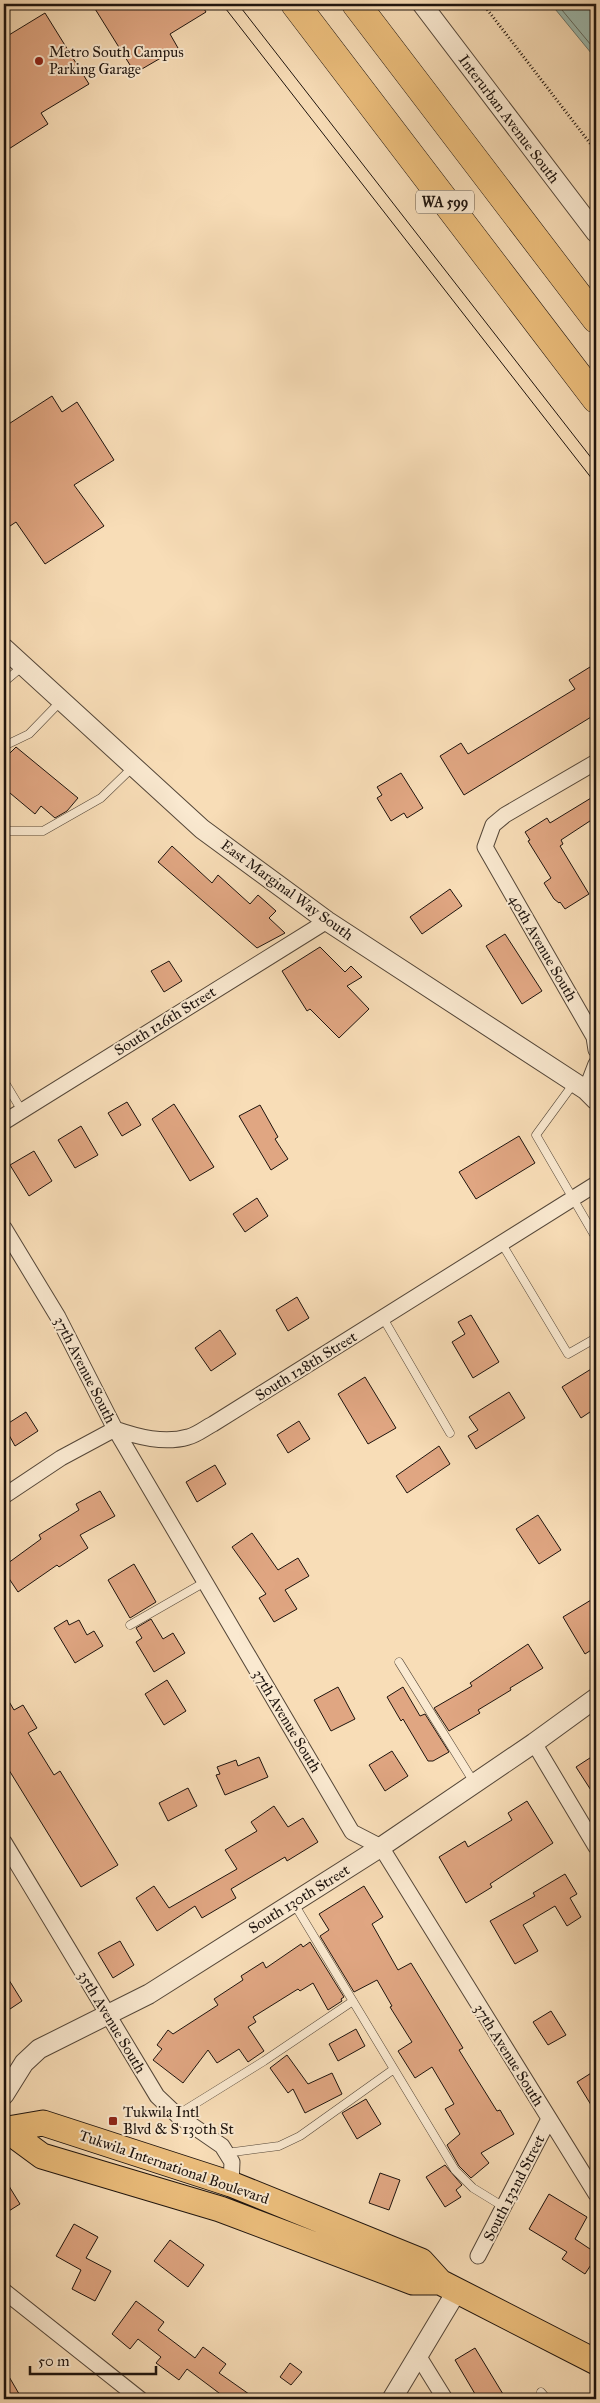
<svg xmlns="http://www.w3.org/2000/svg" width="600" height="2403" font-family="'IM FELL Great Primer',serif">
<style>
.water{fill:#9dbbb0;stroke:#6a786f}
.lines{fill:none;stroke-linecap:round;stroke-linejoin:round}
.shore{stroke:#5e685f;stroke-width:1}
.building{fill:#e0a682;stroke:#1e140e}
.service-casing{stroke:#544638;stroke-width:9}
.minor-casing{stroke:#544638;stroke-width:17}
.tertiary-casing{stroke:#544638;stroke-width:21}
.primary-casing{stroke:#1e140e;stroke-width:27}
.motorway-casing{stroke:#1e140e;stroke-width:29}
.path{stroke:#1e140e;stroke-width:3;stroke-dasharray:1 2.5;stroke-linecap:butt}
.service{stroke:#fae9d0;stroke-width:8}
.minor{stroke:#fae9d0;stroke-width:15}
.tertiary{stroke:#fae9d0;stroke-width:19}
.primary{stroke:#ecbe7c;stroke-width:25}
.motorway{stroke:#ecbe7c;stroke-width:28}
.tram{stroke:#1e140e;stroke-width:1}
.poi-dot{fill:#8f2418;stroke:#fae9d0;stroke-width:2}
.labels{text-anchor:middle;stroke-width:4;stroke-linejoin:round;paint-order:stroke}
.shield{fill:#fae9d0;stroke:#605448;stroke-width:1}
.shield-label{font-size:14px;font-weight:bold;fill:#1e140e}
.poi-label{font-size:15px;fill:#1e140e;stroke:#fae9d0;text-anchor:start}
.street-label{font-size:15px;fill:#1e140e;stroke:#fae9d0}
</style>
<rect width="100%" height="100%" fill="#f8ddb7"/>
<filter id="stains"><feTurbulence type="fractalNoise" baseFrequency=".004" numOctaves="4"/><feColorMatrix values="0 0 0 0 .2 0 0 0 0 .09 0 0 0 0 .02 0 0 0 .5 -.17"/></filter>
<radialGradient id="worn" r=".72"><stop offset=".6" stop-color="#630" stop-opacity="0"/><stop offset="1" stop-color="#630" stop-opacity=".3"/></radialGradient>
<path class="water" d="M551,4H596V59Z"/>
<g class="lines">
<path class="shore" d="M557,4L596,51"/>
</g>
<path class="building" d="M92,4H201L206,12L170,34L178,48L135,73Z
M45,13L89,84L41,113L48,124L4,152V38Z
M52,396L62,412L77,402L114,460L74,485L104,526L45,564L16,522L4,530V427Z
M590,667L596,677V714L464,795L440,756L461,743L468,754L575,689L569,680Z
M16,747L78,798L67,811L55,818L41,806L35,814L4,788V759Z
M401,773L423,808L407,818L404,813L391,821L377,798L382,795L377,787Z
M596,795V817L561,840L563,844L560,846L589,894L565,909L560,902L559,903L554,899L544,883L551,878L528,841L530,840L525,832L547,818L550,823Z
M172,846L212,883L218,875L250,904L258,895L276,911L269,918L285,933L257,948L158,862Z
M450,889L462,906L422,934L410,917Z
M505,934L542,991L522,1004L486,946Z
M320,947L345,972L351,966L362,977L347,986L369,1009L339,1038L310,1009L307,1011L282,971Z
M169,961L182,981L164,992L151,971Z
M127,1102L141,1125L122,1136L108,1113Z
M174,1104L214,1167L190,1181L152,1119Z
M260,1105L278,1137L275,1139L288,1159L271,1170L239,1116Z
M81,1126L98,1155L75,1168L58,1140Z
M519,1136L535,1163L476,1199L459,1172Z
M34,1151L52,1181L29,1196L10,1165Z
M257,1198L268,1216L245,1232L233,1214Z
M297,1297L309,1318L288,1331L276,1310Z
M471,1315L499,1362L473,1378L452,1342L465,1334L458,1322Z
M220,1330L236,1354L211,1371L195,1348Z
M596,1366V1408L581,1418L562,1387Z
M365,1377L396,1428L368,1444L338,1394Z
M509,1392L525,1418L476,1449L468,1436L478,1430L469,1417Z
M26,1412L38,1431L15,1446L4,1426Z
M299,1421L310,1439L288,1453L277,1435Z
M439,1446L450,1464L407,1493L396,1476Z
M215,1465L226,1484L197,1502L186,1482Z
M100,1491L115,1516L80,1535L88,1548L59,1567L57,1565L18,1592L4,1571V1566L41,1539L39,1535L79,1510L76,1504Z
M538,1515L561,1550L539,1564L516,1529Z
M252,1533L278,1570L298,1558L309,1576L285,1590L297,1609L274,1622L259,1598L266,1594L232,1547Z
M134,1564L156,1602L130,1618L108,1580Z
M596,1597V1647L585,1654L563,1617Z
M151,1619L163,1639L173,1633L185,1653L154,1672L136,1642L142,1638L136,1628Z
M67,1620L69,1625L79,1620L87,1635L94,1631L103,1646L75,1663L54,1628Z
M528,1644L543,1668L510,1688L511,1690L478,1710L480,1713L449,1731L434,1708L472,1686L470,1683Z
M167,1680L186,1711L164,1725L145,1694Z
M338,1687L355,1719L331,1731L314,1700Z
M403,1687L420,1716L425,1714L449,1752L433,1761H428L403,1719L401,1721L387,1697Z
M4,1693L14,1710L23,1705L37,1728L28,1733L54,1775L60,1771L118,1865L81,1887L4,1762Z
M392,1751L408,1776L385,1791L369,1765Z
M596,1754V1798L576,1767Z
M259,1757L268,1777L225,1795L216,1775L220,1774L217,1767L236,1760L238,1766Z
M188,1788L197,1806L168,1821L159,1803Z
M527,1801L553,1843L490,1884L492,1887L466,1903L439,1857L465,1841L468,1847L512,1820L508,1813Z
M274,1806L288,1827L303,1818L318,1842L287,1861L285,1857L231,1889L236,1898L202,1918L195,1906L157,1931L136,1898L154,1886L169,1908L237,1869L225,1850L257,1831L251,1822Z
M565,1874L577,1894L570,1898L581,1917L567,1926L555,1906L523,1925L538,1951L515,1964L490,1921L535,1896L533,1893Z
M364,1886L383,1917L372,1924L398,1970L411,1963L463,2048L459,2050L497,2111L500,2110L514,2134L481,2153L489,2163L471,2178L459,2166L447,2145L460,2134L445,2109L454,2104L432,2067L415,2078L398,2051L412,2042L390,2007L392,2006L377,1980L354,1992L320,1936L329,1930L319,1914Z
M120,1941L134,1965L113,1978L98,1953Z
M310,1942L344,1997L341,1999L342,2001L328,2010L313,1983L300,1991L298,1989L253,2017L256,2022L248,2027L264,2051L248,2062L239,2049L217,2063L208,2050L183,2083L153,2060L162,2049L157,2045L168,2030L173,2034L218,2005L214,1999L243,1980L241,1976L263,1962L266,1968L301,1944L303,1947Z
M4,1972L22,2001L4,2013Z
M551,2011L566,2035L548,2045L533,2022Z
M356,2029L365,2046L338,2061L329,2044Z
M287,2055L308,2084L332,2073L342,2094L305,2113L293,2089L288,2093L270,2068Z
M596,2070V2113L577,2082Z
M366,2099L381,2124L357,2139L342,2113Z
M445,2165L462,2185L456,2190L461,2197L445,2207L426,2177Z
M380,2173L400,2180L389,2210L369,2203Z
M4,2178L20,2204L4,2214Z
M549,2194L587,2217L575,2239L596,2253V2257L585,2274L562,2259L567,2252L529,2229Z
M74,2224L98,2237L86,2258L111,2271L95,2301L72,2289L81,2270L56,2256Z
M170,2240L204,2265L188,2287L154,2261Z
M136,2301L164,2322L158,2330L195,2358L203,2347L226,2364L219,2373L256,2399H227L187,2369L179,2380L156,2363L161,2357L138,2339L130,2349L112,2334Z
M475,2348L506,2399H478L455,2360Z
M290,2363L302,2372L291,2385L280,2377Z
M4,2368L22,2399H4Z"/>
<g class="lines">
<g class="service-casing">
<path id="service" d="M4,682L23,666
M4,746L29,734L61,701
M4,831H43L101,798L133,767
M4,1081L22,1111
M574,1083L536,1135L596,1238
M502,1244L568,1354L596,1338
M383,1318L450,1433
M130,1625L205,1582
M399,1662L475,1784
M293,1902L455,2170L473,2188L504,2207
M177,2115L264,2061L353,2001
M226,2153L279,2146L300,2136L394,2069
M541,2392L547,2399"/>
</g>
<g class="minor-casing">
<path id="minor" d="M596,762L505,815L493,825L485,847L594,1037L596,1050
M586,1090L596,1064
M4,1122L327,921
M4,1228L58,1317L115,1429L352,1832L381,1847L596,2194
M4,1496L61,1458L115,1429C138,1437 164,1444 188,1437C197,1435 205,1428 213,1424L596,1184
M534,1743L596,1847
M4,1842L157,2096L177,2115L222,2146L232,2162L231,2184
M478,2256L549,2119
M4,2291L140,2399
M419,2357L445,2399"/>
</g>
<g class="tertiary-casing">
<path id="tertiary" d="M422,4L596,233
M4,648L202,829L327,921L586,1090L596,1100
M4,2095L24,2063L39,2049L149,1994L381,1847L534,1743L596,1698
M392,2399L458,2289"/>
</g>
<g class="primary-casing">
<path id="primary" d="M4,2128L42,2156L220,2209L413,2282H440L596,2362
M8,2129L43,2123L231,2184L421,2261L440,2282"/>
</g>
<g class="motorway-casing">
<path id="motorway" d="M295,4L596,399
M356,4L596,319"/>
</g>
<path class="path" d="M483,4L596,151"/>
<use href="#service" class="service"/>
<use href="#minor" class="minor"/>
<use href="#tertiary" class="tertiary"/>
<use href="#primary" class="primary"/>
<use href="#motorway" class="motorway"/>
<path class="tram" d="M222,4L596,484
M238,4L596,464"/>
</g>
<g class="poi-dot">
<circle cx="39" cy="61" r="5"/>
<rect x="108" y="2116" width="10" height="10" rx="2.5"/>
</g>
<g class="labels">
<rect class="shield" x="416" y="190.5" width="58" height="23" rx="4"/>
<g class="shield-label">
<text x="445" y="207">WA 599</text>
</g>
<g class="poi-label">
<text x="49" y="57">Metro South Campus<tspan x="49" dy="17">Parking Garage</tspan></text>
<text x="123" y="2117">Tukwila Intl<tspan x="123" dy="17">Blvd &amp; S 130th St</tspan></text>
</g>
<g class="street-label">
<text transform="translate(509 119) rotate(53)" y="5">Interurban Avenue South</text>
<text transform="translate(287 890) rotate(36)" y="5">East Marginal Way South</text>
<text transform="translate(543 948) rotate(60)" y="5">40th Avenue South</text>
<text transform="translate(165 1021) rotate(-32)" y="5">South 126th Street</text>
<text transform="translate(306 1366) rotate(-32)" y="5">South 128th Street</text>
<text transform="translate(85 1370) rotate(63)" y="5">37th Avenue South</text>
<text transform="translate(287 1721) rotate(59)" y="5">37th Avenue South</text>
<text transform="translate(299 1899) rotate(-32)" y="5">South 130th Street</text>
<text transform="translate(112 2022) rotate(59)" y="5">35th Avenue South</text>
<text transform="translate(509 2055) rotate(58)" y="5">37th Avenue South</text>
<text transform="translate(174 2167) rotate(19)" y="5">Tukwila International Boulevard</text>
<text transform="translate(514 2188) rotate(-63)" y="5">South 132nd Street</text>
</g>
</g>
<rect width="600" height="2403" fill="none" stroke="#f8ddb7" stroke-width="20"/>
<rect x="5" y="5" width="590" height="2393" fill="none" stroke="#1e140e" stroke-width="2.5"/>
<rect x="10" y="10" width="580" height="2383" fill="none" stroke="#1e140e"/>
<path d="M30 2366v8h126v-8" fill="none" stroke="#1e140e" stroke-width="2.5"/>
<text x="38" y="2366" font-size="15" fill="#1e140e" stroke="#fae9d0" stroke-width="4" paint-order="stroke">50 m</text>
<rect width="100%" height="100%" filter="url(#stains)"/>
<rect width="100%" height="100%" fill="url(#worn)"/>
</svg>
